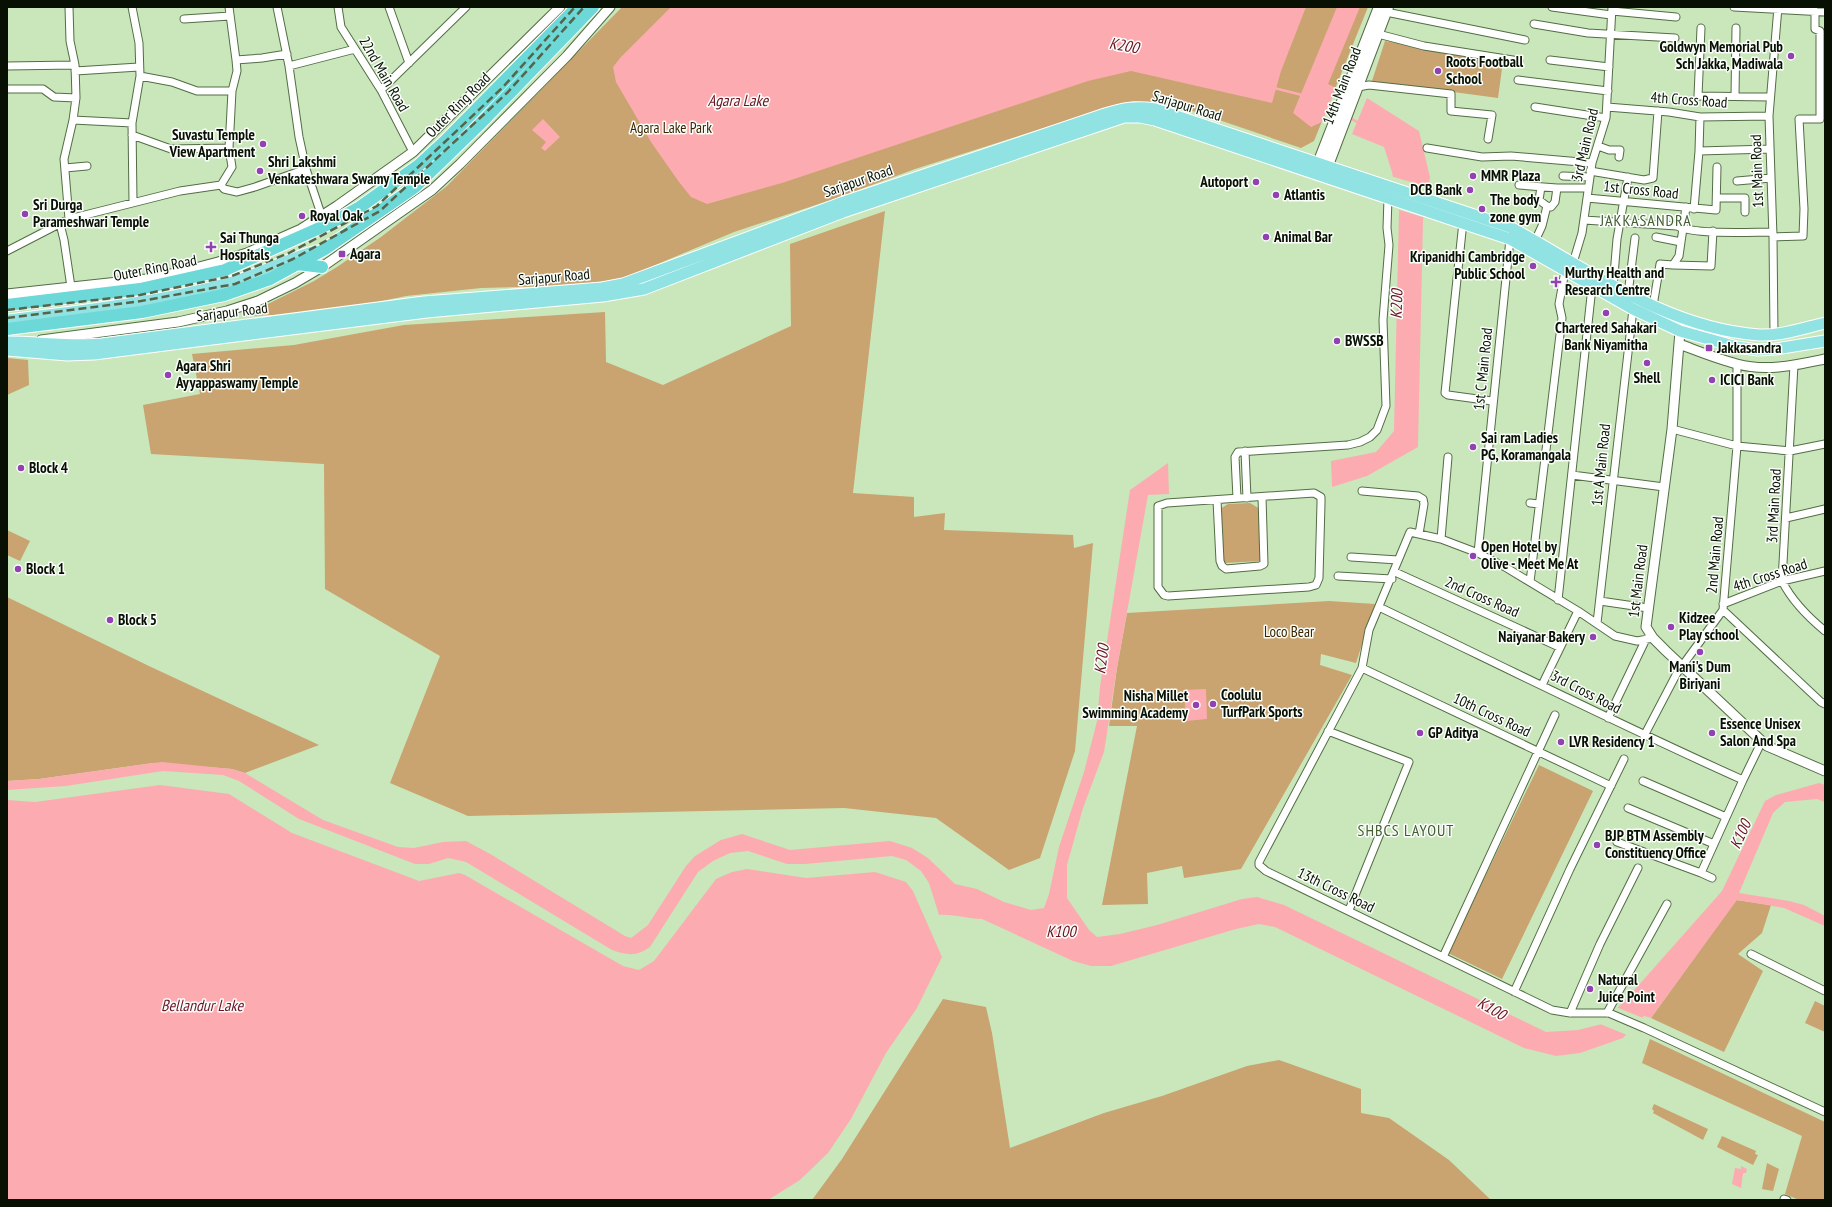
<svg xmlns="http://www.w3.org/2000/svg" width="1832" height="1207" font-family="'PT Sans Narrow',sans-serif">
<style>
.green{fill:#c9a370}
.water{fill:#fcacb1}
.pier{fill:#c9e7ba}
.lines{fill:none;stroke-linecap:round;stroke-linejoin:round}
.stream{stroke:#fcacb1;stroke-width:2.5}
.minor-casing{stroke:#536d45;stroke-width:9}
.tertiary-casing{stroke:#536d45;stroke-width:11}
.secondary-casing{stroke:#536d45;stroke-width:12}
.primary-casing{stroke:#fff;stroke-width:13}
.trunk-casing{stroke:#fff;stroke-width:14}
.minor{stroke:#fff;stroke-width:7}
.tertiary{stroke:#fff;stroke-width:9}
.secondary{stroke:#fff;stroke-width:10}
.primary{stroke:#91e2e2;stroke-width:11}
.trunk{stroke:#6cd8d8;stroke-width:12}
.rail{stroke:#54654c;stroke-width:2.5;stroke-dasharray:8 4;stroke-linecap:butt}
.poi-dot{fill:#9141b1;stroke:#fbfefa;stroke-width:1.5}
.labels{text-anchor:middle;stroke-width:3;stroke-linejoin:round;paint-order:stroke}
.poi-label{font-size:15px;font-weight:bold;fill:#071003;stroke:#fbfefa;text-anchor:start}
.street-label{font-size:15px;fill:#071003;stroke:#fbfefa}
.park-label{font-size:15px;fill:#3b2501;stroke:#fbfefa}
.water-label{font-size:16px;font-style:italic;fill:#6a1425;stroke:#fbfefa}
.neighbourhood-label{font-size:16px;letter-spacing:1px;fill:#445d35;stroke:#fbfefa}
</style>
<rect width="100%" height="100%" fill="#c9e7ba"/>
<path class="green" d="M622,7H1368L1314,141L1301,148L1181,107L1134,101L1119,104L915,169L834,199L734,232L622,279L565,286L481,288L406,296L354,307L295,314L251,316L248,314L249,311L270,303L314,281L337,267L381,237L447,186Z
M1385,41L1503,61L1498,98L1372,81Z
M885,211L853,493L914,497V517L945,513L944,530L1073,535L1074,548L1093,543L1075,751L1040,858L1009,870L936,818L844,808L468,816L390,783L440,656L325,589L324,464L151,454L143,405L200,394L192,354L294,345L404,325L605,312L606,362L663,385L791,326L790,244Z
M7,358L28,360L29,385L7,395Z
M1250,503L1260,509L1262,561L1224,563L1220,509L1228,504Z
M7,530L30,541L20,561L7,555Z
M7,597L151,667L319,745L245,773L232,769L153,763L39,779L7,781Z
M1329,601L1375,604L1356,663L1321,654L1320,665L1352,675L1241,869L1184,878L1182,866L1147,873L1148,904L1102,905L1137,726H1109L1117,668L1127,613Z
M1539,765L1593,791L1502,979L1448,953Z
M1736,900L1771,905L1762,933L1738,954L1763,971L1724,1052L1651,1018Z
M943,999L986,1007L992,1033L1010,1148L1104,1113L1162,1096L1247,1066L1279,1060L1361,1089V1113L1389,1118L1449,1160L1491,1200H812L842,1159Z
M1815,1001L1825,1006V1032L1805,1023Z
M1650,1039L1825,1122V1200H1799L1785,1194L1802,1136L1642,1063Z
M1654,1104L1708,1129L1703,1140L1653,1113L1654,1111L1652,1109Z
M1722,1136L1756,1151L1755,1154L1758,1155L1753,1165L1717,1147Z
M1767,1163L1779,1169L1773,1191L1762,1189Z"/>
<path class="water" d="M671,7H1306L1281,71L1272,103L1131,71L1088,81L782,183L707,204L691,197L679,182L651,142L616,82L613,67L621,57Z
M1337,7H1360L1328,84L1336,88L1322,122L1311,127L1293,113Z
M1367,98L1419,131L1430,177L1423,220L1418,447L1367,476L1332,487L1331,461L1376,452L1394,431L1399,211L1392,172L1384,147L1352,134Z
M543,119L560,137L545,151L541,148L546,142L532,130Z
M1168,463L1169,494L1148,495L1117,668L1104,752L1083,808L1067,865V898L1089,930L1097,937L1120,934L1157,925L1242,899L1257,897L1284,905L1546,1032L1578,1030L1602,1024L1630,995L1722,891L1765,801L1776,795L1819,783L1825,785V802L1817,799L1785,802L1773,813L1739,893L1789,901L1804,905L1825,916V926L1784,908L1737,900L1651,1018L1644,1016L1623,1038L1580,1053L1556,1056L1524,1048L1275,927L1259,924L1236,929L1111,966H1091L1073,961L982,919C967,919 954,914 939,915L929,883L921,871L906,860L892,856L805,864H787L748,851L730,853L713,861L698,872L650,947C636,957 627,955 612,950L466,862L448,858L429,864H415L299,819L239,781L223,775L163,771L66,786L7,790V781L39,779L153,763L162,762L232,769L245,773L323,820L398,847L414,848L443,842L466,841L492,855L625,936L631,938L648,925L686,866L695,856L721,840L742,834L790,850L890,841L912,848L928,858L955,884L977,889L1004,902L1031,910L1044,908L1049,894L1059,847L1084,772L1097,721L1100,687L1130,490Z
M1206,689L1207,719L1186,721L1184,690Z
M160,785L229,794L292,833L419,881L459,873L465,875L623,966L639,970L654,961L716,879L732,872L747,869L806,878L875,872L906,882L913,891L942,957L917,1008L886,1053L851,1119L828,1153L800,1180L768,1200H7V800L35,802Z
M1741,1166L1747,1169L1746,1173H1743L1741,1188L1732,1184L1735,1168L1741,1169Z"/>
<path class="pier" d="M1391,176L1430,188L1426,218L1396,209Z
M1616,1007L1643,1018L1627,1035L1600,1024Z"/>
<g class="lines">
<path class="stream" d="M1274,88L1302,95
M1325,105L1336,111
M1348,117L1359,123"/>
<g class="minor-casing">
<path id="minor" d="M132,7L139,43L140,76L132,123L133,202
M277,7L289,66L299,137L306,169L322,217L324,218
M338,7L341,27L381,90L413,152
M389,7L409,63
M1552,7L1611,15
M1734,7L1825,12
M1612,11L1676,17
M1386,12L1525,40
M184,19L230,16
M1534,24L1588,33L1675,38
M1701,28L1698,96L1770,97
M1378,34L1424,46L1519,61
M236,60L262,58L287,54
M1550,60L1609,67
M7,66L75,65
M289,66L355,49
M75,71L139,67
M140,76L172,82L197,91H232
M1518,80L1608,91
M1358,87L1369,85L1451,94V111L1492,115L1488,139
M7,89H43L54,97L76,98
M381,90L466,7
M1735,96L1736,28
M1535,107L1606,118
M1607,107L1669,112L1700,117L1769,116
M73,120L132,123
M132,135L171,149L229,148
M1598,146L1609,150H1620L1619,157
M1427,148L1482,157L1511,156L1592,163
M1699,151L1770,149
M65,168L87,166
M1590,171L1644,180L1653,178L1658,111
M1563,176L1589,177
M1737,181L1771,178
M221,185L232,167L229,148L232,91L237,71L236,60L229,7
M221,185L224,189L237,192L255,187L306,169
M1519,185L1557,188
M1541,187L1539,200L1547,206
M1587,198L1716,210L1717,167
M1717,198H1745V212
M1694,209L1699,151L1700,117
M69,219L64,159L73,120L76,98L75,65L70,41L69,7
M1584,220L1677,226C1695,235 1750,232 1773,232
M1463,222L1445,393L1448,395L1492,401
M60,224L64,240L71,287
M1656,237L1681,242
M1773,237L1803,236L1804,209L1799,119H1820V31L1815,29V11
M1535,241L1542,226L1547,206L1551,207L1555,202L1557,188H1587
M7,251L69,219L180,191L221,185
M1573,263L1582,233L1592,163L1606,118L1612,7
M1673,265L1711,266L1713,231
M1613,287L1617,239L1628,177
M1628,294L1635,238
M1653,306L1660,264L1673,265L1679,256L1686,207
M1774,334L1773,237L1769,116L1778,7
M1737,364V446L1723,610L1821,702L1825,704
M1794,365L1782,581C1792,601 1808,617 1825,631
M1672,429L1737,446L1790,451L1825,444
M1245,451L1247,498
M1572,475L1664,487
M1362,491L1418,496L1423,499L1424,504L1419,534
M1314,493L1321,497V503L1319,578L1316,585L1309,587L1168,596L1164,595L1158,587V506L1167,503Z
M1237,498L1235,457L1238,452L1348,445L1360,442L1370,437L1377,430L1386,406L1383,320L1389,245L1387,228L1388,198
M1217,500L1220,561L1222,566L1226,569L1260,566L1264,564L1262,497
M1530,503L1539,504
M1786,518L1825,509
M1441,539L1448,457
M1478,553L1510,239
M1351,557L1398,560
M1395,572L1559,647
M1338,576L1392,579
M1530,582L1562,318L1559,304L1565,271
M1558,600L1592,287
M1600,601L1648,608
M1723,604L1782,581L1825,571
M1379,607C1500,665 1620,725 1743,780L1762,741
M1597,623L1633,309
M1653,638L1637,641L1615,636L1578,611L1505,567L1478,553L1441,539L1410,532L1369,630L1362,668L1259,862V865L1266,871L1552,1010L1570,1013H1609L1644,1028L1825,1112
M1362,668L1611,786
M1542,685L1578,611
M1608,718L1646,639
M1328,731L1409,762L1349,910
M1644,736L1677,673L1723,610
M1643,781L1726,817
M1628,808L1714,844
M1617,842L1701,873L1743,780
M1701,873L1712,878
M1751,954L1825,991
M1443,957L1555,715
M1514,992L1570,869L1624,759
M1570,1013L1600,944L1638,868
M1607,1013L1667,904
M1784,1199L1787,1200"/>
</g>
<g class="tertiary-casing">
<path id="tertiary" d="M7,294L146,279L176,273L218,262L247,253L301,229L337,206L413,152L560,7
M1680,331L1672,429L1646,627L1653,638L1666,651L1767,746L1825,771
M41,340L178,322L227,311L258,301L295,283L322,267L432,190L460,164L567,56L610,7
M1679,344C1698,351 1717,359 1737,364C1767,372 1796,365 1825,359"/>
</g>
<g class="secondary-casing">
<path id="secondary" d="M1315,171L1379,7
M1325,173L1388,7"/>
</g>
<g class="primary-casing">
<path id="primary" d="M7,320C80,311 154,303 225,284C257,276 285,259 316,251
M7,342C39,342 70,347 102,344L424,302L602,288L623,284L841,203L1105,114C1123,108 1137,106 1155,109L1510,227C1589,270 1666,328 1759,335C1781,336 1804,328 1825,323
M7,350L67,355L94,354L427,312L603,296L644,289L843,212L1124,117H1140L1155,120L1510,239L1633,309L1680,331L1737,347L1758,350L1776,349L1825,341"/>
</g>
<g class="trunk-casing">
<path id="trunk" d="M297,264L322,267
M7,305L140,289L225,270L331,223L360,207L419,165L444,142L577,7
M7,329L142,312L224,295L270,279L325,249L415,187L480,124L593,7"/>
</g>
<use href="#minor" class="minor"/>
<use href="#tertiary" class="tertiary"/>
<use href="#secondary" class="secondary"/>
<use href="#primary" class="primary"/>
<use href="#trunk" class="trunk"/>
<path class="rail" d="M7,310L140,295L232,276L289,253L377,206L503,87L575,7
M7,318L141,301L235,284L293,259L380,211L508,92L584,7"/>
</g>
<g class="poi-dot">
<circle cx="1791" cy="56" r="4"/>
<circle cx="1438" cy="71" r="4"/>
<circle cx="263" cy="144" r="4"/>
<circle cx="260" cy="171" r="4"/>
<circle cx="1473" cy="176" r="4"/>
<circle cx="1256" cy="182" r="4"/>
<circle cx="1470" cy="190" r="4"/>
<circle cx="1276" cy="195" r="4"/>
<circle cx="1482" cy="209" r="4"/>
<circle cx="25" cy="214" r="4"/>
<circle cx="302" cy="216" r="4"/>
<circle cx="1266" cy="237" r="4"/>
<path d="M209 241h4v4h4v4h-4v4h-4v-4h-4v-4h4z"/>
<rect x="338" y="250" width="8" height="8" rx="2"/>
<circle cx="1533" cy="266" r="4"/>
<path d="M1554 276h4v4h4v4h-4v4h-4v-4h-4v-4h4z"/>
<circle cx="1606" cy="313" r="4"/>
<circle cx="1337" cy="341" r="4"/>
<rect x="1705" y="344" width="8" height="8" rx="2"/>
<circle cx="1647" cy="363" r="4"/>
<circle cx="168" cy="375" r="4"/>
<circle cx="1712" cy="380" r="4"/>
<circle cx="1473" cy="447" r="4"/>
<circle cx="21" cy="468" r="4"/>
<circle cx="1473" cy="556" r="4"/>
<circle cx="18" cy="569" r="4"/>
<circle cx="110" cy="620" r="4"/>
<circle cx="1671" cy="627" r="4"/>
<circle cx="1593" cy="637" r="4"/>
<circle cx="1700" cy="652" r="4"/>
<circle cx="1213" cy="704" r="4"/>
<circle cx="1196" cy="705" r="4"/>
<circle cx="1420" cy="733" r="4"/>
<circle cx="1712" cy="733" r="4"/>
<circle cx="1561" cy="742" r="4"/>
<circle cx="1597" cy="845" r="4"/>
<circle cx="1590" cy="989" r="4"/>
</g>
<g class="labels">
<g class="poi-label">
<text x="1783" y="52" text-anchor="end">Goldwyn Memorial Pub<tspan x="1783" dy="17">Sch Jakka, Madiwala</tspan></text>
<text x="1446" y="67">Roots Football<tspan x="1446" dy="17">School</tspan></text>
<text x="255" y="140" text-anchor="end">Suvastu Temple<tspan x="255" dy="17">View Apartment</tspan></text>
<text x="268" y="167">Shri Lakshmi<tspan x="268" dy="17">Venkateshwara Swamy Temple</tspan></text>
<text x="1481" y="181">MMR Plaza</text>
<text x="1248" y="187" text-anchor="end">Autoport</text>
<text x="1462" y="195" text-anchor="end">DCB Bank</text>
<text x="1284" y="200">Atlantis</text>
<text x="1490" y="205">The body<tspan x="1490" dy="17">zone gym</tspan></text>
<text x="33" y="210">Sri Durga<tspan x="33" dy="17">Parameshwari Temple</tspan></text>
<text x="310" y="221">Royal Oak</text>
<text x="1274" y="242">Animal Bar</text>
<text x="220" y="243">Sai Thunga<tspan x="220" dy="17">Hospitals</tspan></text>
<text x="350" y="259">Agara</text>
<text x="1525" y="262" text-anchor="end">Kripanidhi Cambridge<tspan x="1525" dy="17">Public School</tspan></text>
<text x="1565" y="278">Murthy Health and<tspan x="1565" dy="17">Research Centre</tspan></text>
<text x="1606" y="333" text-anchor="middle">Chartered Sahakari<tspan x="1606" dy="17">Bank Niyamitha</tspan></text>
<text x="1345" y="346">BWSSB</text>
<text x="1717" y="353">Jakkasandra</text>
<text x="176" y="371">Agara Shri<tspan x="176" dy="17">Ayyappaswamy Temple</tspan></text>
<text x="1647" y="383" text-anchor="middle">Shell</text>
<text x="1720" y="385">ICICI Bank</text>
<text x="1481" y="443">Sai ram Ladies<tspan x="1481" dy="17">PG, Koramangala</tspan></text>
<text x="29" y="473">Block 4</text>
<text x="1481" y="552">Open Hotel by<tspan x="1481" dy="17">Olive - Meet Me At</tspan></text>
<text x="26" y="574">Block 1</text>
<text x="1679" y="623">Kidzee<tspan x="1679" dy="17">Play school</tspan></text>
<text x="118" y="625">Block 5</text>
<text x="1585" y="642" text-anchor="end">Naiyanar Bakery</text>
<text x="1700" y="672" text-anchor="middle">Mani's Dum<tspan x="1700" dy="17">Biriyani</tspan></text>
<text x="1221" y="700">Coolulu<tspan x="1221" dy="17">TurfPark Sports</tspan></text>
<text x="1188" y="701" text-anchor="end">Nisha Millet<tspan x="1188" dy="17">Swimming Academy</tspan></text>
<text x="1720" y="729">Essence Unisex<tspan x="1720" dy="17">Salon And Spa</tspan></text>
<text x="1428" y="738">GP Aditya</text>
<text x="1569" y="747">LVR Residency 1</text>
<text x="1605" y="841">BJP BTM Assembly<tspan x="1605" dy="17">Constituency Office</tspan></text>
<text x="1598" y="985">Natural<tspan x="1598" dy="17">Juice Point</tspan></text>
</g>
<g class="street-label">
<text transform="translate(384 74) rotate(60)" y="5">22nd Main Road</text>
<text transform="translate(1342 86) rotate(-69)" y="5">14th Main Road</text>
<text transform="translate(1689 100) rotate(4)" y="5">4th Cross Road</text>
<text transform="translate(458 105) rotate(-45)" y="5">Outer Ring Road</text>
<text transform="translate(1187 106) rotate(17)" y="5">Sarjapur Road</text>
<text transform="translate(1585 145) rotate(-77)" y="5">3rd Main Road</text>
<text transform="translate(1757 171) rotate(-92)" y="5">1st Main Road</text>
<text transform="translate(858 181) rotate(-19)" y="5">Sarjapur Road</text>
<text transform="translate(1641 190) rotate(6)" y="5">1st Cross Road</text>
<text transform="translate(155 268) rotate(-11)" y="5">Outer Ring Road</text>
<text transform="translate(554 277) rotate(-5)" y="5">Sarjapur Road</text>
<text transform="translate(232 312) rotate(-7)" y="5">Sarjapur Road</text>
<text transform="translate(1483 369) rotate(-84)" y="5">1st C Main Road</text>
<text transform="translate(1601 465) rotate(-84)" y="5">1st A Main Road</text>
<text transform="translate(1774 506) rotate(-87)" y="5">3rd Main Road</text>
<text transform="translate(1715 555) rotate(-85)" y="5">2nd Main Road</text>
<text transform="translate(1770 575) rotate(-18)" y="5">4th Cross Road</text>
<text transform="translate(1638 581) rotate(-83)" y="5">1st Main Road</text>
<text transform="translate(1482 597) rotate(24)" y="5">2nd Cross Road</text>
<text transform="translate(1586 692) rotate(27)" y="5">3rd Cross Road</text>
<text transform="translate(1492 715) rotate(25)" y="5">10th Cross Road</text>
<text transform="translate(1336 890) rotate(26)" y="5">13th Cross Road</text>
</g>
<g class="park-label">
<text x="671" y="133">Agara Lake Park</text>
<text x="1289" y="637">Loco Bear</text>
</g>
<g class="water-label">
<text transform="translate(1124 45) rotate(10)" y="6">K200</text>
<text x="738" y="106">Agara Lake</text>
<text transform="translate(1396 304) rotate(-88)" y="6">K200</text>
<text transform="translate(1101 659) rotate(-82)" y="6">K200</text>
<text transform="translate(1740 834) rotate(-65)" y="6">K100</text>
<text x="1061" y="937">K100</text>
<text x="202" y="1011">Bellandur Lake</text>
<text transform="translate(1492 1008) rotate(30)" y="6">K100</text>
</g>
<g class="neighbourhood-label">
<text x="1646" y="226">JAKKASANDRA</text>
<text x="1406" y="836">SHBCS LAYOUT</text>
</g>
</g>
<rect width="1832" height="1207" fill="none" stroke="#071003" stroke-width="16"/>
</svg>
